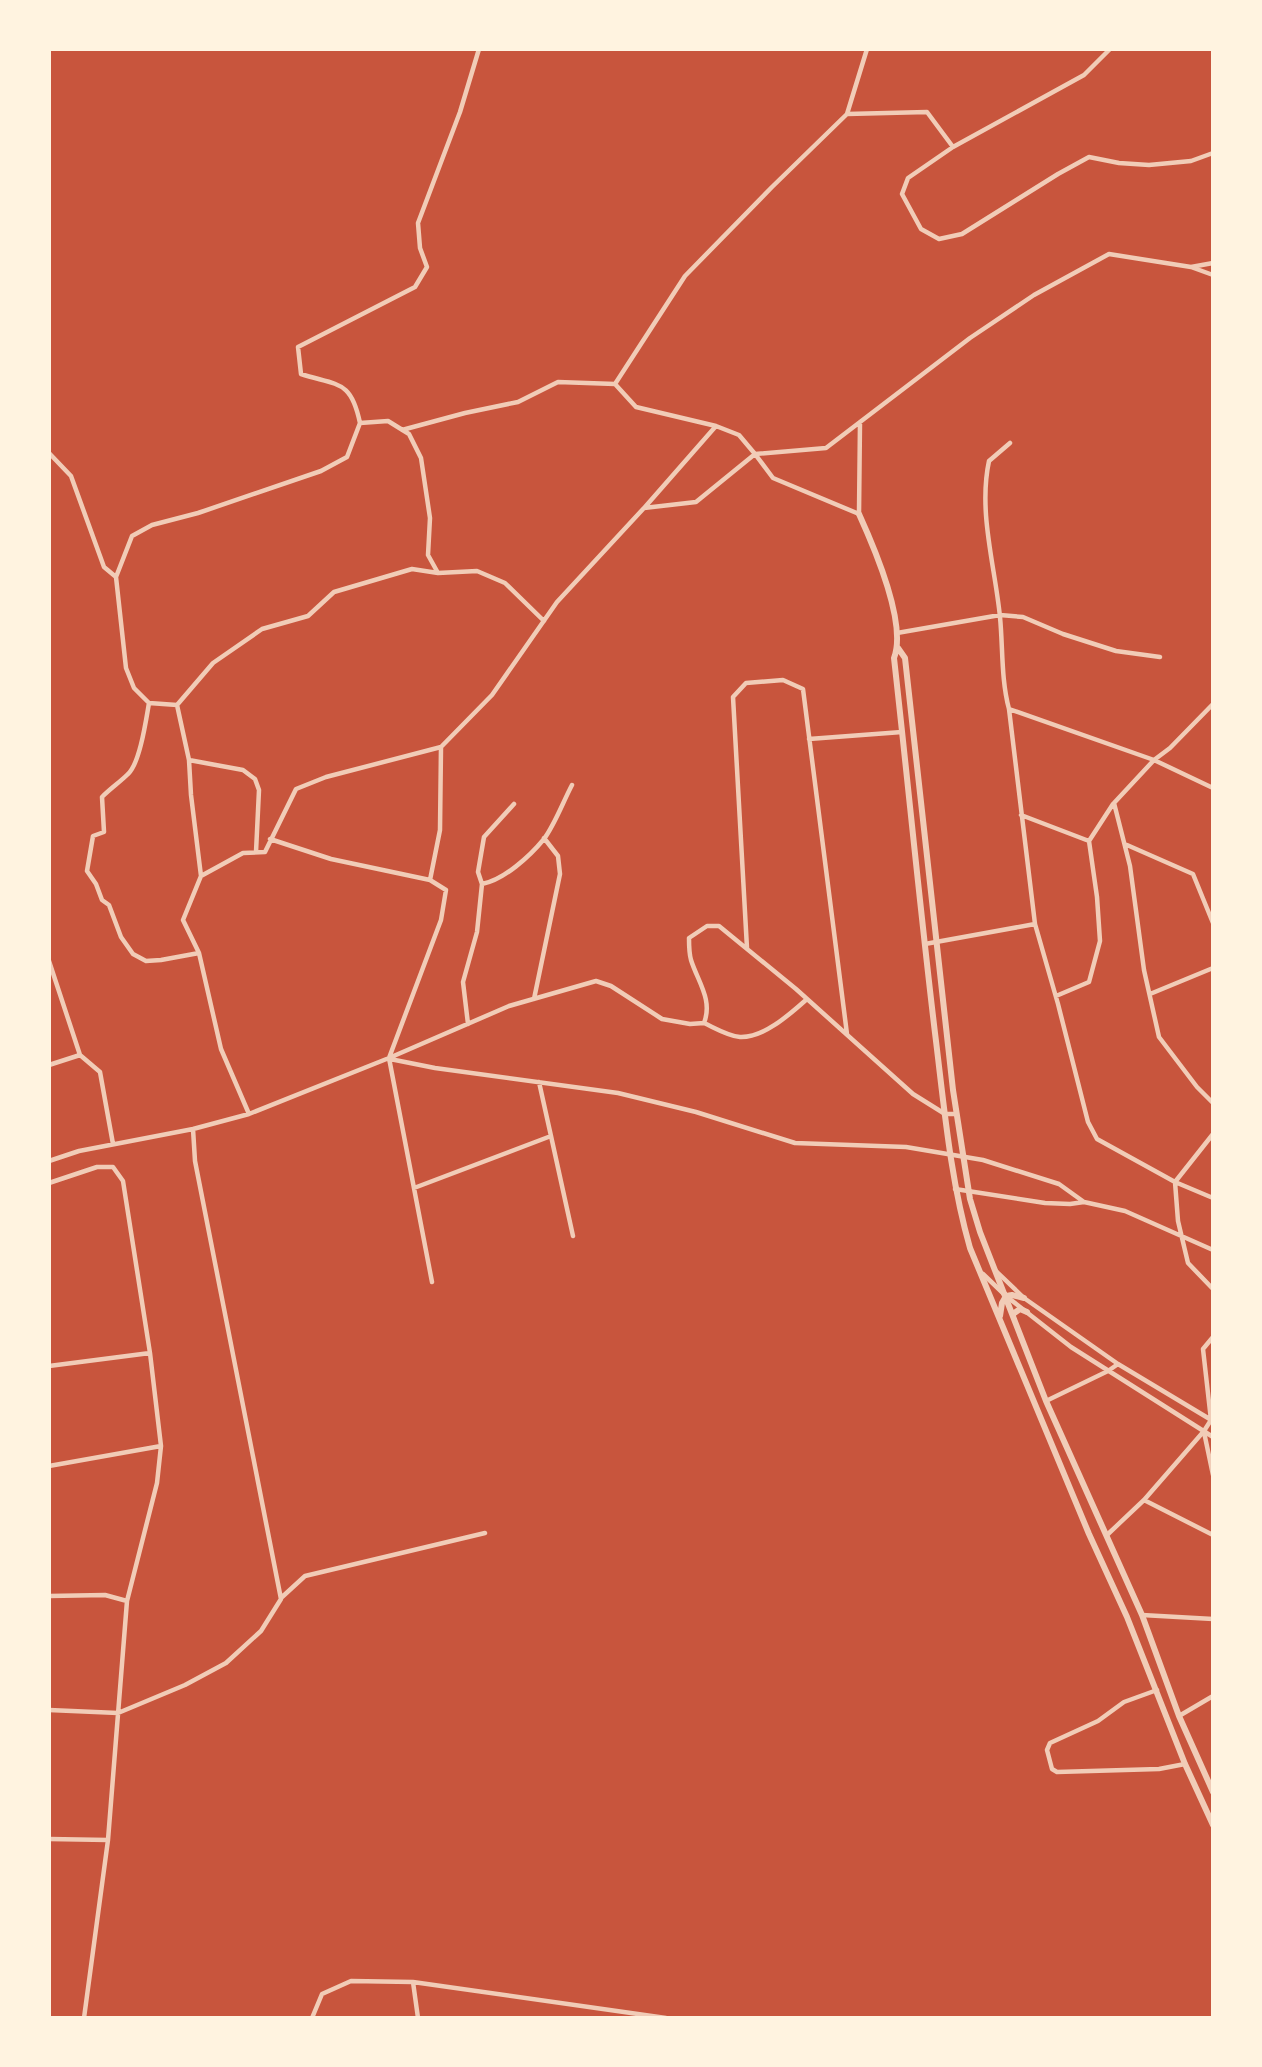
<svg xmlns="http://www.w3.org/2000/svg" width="1262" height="2067" font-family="Barlow,sans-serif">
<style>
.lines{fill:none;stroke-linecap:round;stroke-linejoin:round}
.minor{stroke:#f1ccb7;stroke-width:4.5}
.tertiary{stroke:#f1ccb7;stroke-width:6}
</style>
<rect width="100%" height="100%" fill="#c8553d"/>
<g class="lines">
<path class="minor" d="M1110,49L1084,75L953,147L908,178L902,194L921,229L939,239L962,234L1058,174L1089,157L1119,163L1149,165L1191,161L1213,153
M847,114L927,112L953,147
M1191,267L1213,275
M615,384L685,276L772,187L847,114L867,49
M360,423C351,380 339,386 301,374L298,347L415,287L427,267L420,248L418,223L460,112L479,49
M716,426L739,435L755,454L826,448L970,338L1034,295L1109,254L1191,267L1213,263
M402,430L465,413L518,402L558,382L615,384L636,407L716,426L645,507
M1010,443L989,461C978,512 995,566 1000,617C1003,648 1001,679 1009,709L1035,924L1058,1004L1088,1122L1097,1139L1175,1182L1178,1221L1188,1263L1213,1289
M49,453L71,476L104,567L116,577L126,668L134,688L149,703L177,705L189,760L243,770L255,779L259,790L256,852
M116,577L132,536L152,525L198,513L321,471L347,457L360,423L388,421L409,434L421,458L430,518L428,555L438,573L477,571L505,583L544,621
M897,633L1000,615L1023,617L1063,634L1116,651L1160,657
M149,703C146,720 140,763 128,774C120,782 111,788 102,797L104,832L93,836L87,871L96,884L102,900L109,905L121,937L133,954L146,961L161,960L199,953
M177,705L213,663L262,629L308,616L334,592L412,569L438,573
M1009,709L1154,760L1170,748L1213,704
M809,739L902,732
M189,760L191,795L201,876
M1213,788L1154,760L1114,803L1130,866L1144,970L1159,1037L1197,1087L1213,1103
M1021,815L1089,841
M270,839L331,859L430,880L446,890L441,920L389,1058L432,1282
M1127,845L1193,874L1213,923
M430,880L440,830L441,747
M482,884C504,880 530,856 544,839C555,824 563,802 572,785
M925,944L1035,924
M747,948L733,697L746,683L783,680L803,689L847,1034
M49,961L80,1055L49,1065
M1150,994L1213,968
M1056,996L1089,982L1100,941L1097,897L1089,841L1113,804
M534,999L560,874L558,856L544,838
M704,1023C715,1028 728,1036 740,1037C764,1038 790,1014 807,999
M468,1024L463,982L477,932L482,884L478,872L484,837L514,804
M80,1055L100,1072L113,1144
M390,1059L435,1068L618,1093L696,1112L795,1143L906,1147L983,1160L1059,1184L1084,1202
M249,1114L221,1049L199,953L183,920L201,876L243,853L265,852L296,789L326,777L441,747L492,695L557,602L644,508L696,502L755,454L773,478L859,514L860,422
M1213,1134L1175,1182L1213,1198
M551,1136L573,1236
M49,1161L79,1151L193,1129L249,1114L389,1058L509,1006L596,981L611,986L662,1019L690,1024L704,1023C713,1000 698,982 691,960C689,953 689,945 689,938L707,926H719L796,989L913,1094L945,1114H957
M49,1183L97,1167H113L123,1181L150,1353L161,1446L157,1483L127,1601L108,1840L84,2018
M414,1188L551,1136L539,1082
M955,1189L1045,1203L1070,1204L1084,1202L1125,1211L1213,1250
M997,1272L1024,1298L1118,1364L1213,1421
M983,1274L1006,1296L1071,1347L1213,1437
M49,1366L150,1353
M1046,1401L1108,1371L1118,1364
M1204,1432L1213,1475
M49,1466L161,1446
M1144,1500L1213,1535
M1107,1535L1144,1500L1204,1431L1211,1420L1203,1349L1213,1337
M49,1596L105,1595L127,1601
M281,1598L305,1576L485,1533
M1142,1615L1213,1619
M1157,1690L1124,1702L1098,1721L1050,1743L1047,1750L1052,1769L1057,1772L1159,1769L1185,1764
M49,1710L118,1713L185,1685L226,1663L261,1631L281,1599L195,1161L193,1129
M1179,1716L1213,1696
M49,1839L108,1840
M413,1982L418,2018
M312,2018L322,1994L351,1981L413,1982L666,2018"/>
<path class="tertiary" d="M859,514C874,547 907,624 894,658C908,783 920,908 935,1033C944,1105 950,1178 970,1248L1089,1534L1127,1617L1185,1764L1213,1825
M898,648L905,658L953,1090L970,1199L980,1232L1046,1401L1142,1615L1179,1716L1213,1792
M1013,1314L1020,1309L1027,1312
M1000,1316L1002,1303L1006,1296L1012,1295L1024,1298"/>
</g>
<rect width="1262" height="2067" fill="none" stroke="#fff3e0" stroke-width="102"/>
</svg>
